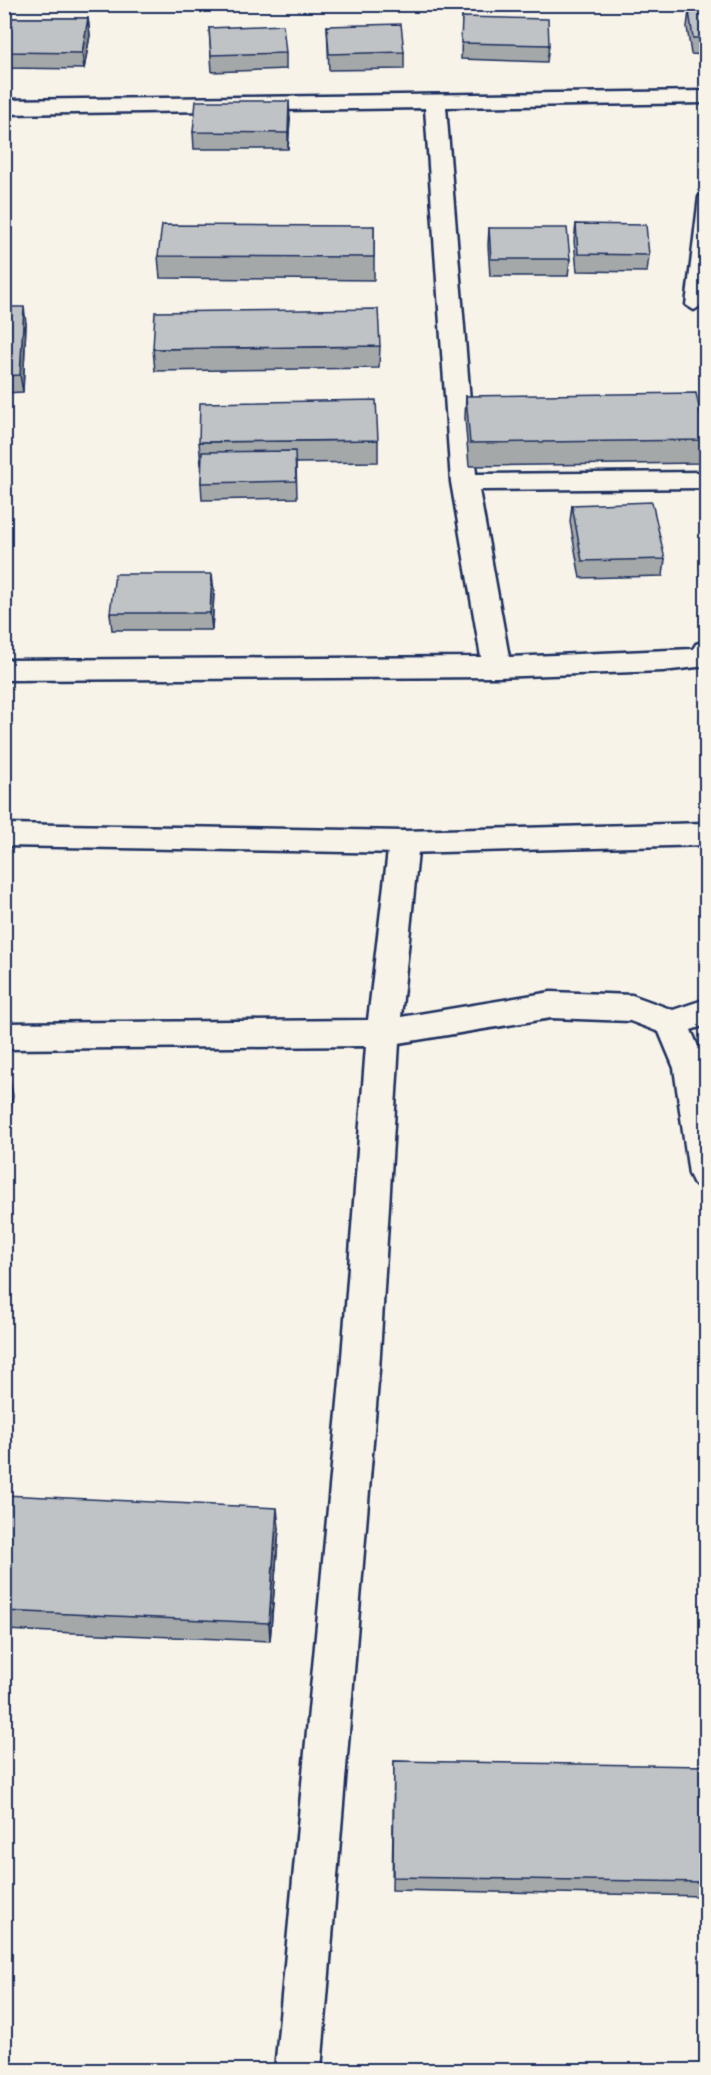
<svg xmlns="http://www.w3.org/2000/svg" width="711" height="2075" font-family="Kalam,sans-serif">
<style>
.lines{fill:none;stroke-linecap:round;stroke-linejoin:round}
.lane-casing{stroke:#1b2f5e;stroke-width:5}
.street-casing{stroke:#1b2f5e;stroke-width:5}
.highway-casing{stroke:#1b2f5e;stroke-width:5}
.lane{fill:#f7f3e8;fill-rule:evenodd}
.street{fill:#f7f3e8;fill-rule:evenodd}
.highway{fill:#f7f3e8;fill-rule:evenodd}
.wall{fill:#a5a8a9;stroke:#1b2f5e;stroke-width:1.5}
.shaded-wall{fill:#86888a;stroke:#1b2f5e;stroke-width:1.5}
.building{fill:#c0c3c5;stroke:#1b2f5e;stroke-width:1.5}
</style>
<rect width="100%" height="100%" fill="#f7f3e8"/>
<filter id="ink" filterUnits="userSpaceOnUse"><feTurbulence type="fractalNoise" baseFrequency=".0167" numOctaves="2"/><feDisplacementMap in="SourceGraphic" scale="12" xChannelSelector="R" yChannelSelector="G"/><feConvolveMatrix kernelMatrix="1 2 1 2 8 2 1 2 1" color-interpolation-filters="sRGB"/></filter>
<g filter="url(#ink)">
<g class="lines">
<g class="lane-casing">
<path id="lane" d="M706,193V260L702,305L694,310L686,305L699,197Z"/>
</g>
<g class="street-casing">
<path id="street" d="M706,91V103L446,107L476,474L706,472V488L479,490L509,657L693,649L696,644L706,641V666L663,671L497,677L4,680V660L481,657L451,482L425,108L4,114V100Z
M404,831L415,834L419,842L401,1017L551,992L632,995L673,1010L706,999V1025L691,1030L706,1065V1188L694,1184L689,1174L674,1068L659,1032L630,1021L551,1018L399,1043L379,1370L321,2070H275L341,1370L366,1046L4,1049V1023L368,1020L389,842L393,834Z"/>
</g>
<g class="highway-casing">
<path id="highway" d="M706,823V845L404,853L4,846V824L404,831Z"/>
</g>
<use href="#lane" class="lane"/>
<use href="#street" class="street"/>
<use href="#highway" class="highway"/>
</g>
<path class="wall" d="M689,11H706V55L691,54L687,27Z
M462,17L549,45L547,62L461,59Z
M4,18H88L90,35L84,69L4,68Z
M327,26L404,52V69L329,70Z
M209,28L286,53V69L212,72Z
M290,118L288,149H194L193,132Z
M576,224L649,255L647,272L577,271L574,241Z
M374,226V280L160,278L158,256Z
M489,228L570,259L568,276H490L488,245Z
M4,307L26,323L23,392L4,393Z
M380,346L379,368L155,371L153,349Z
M466,396L706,440L702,463L469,466L465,418Z
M378,440V462L296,463L297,498L202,500L201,483L202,465H201L199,442Z
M572,505L665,559L663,576L580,578L570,522Z
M214,591L212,630H112L110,613Z
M4,1495L279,1528L270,1641L4,1630Z
M394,1761L706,1779V1896L392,1890Z"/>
<path class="shaded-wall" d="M88,18L90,35L84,69L82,53Z
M289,101L290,118L288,149V133Z
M24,307L26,323L23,392L20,375Z
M4,562L7,578L4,602Z
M212,574L214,591L212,630L210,613Z
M10,1080L13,1096L4,1161V1120Z
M277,1508L279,1528L270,1641L269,1623Z"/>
<path class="building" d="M689,11H706V38H693Z
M462,17L548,19L549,45L461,43Z
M4,18H88L82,53L4,52Z
M401,24L404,52L329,54L327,26Z
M283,25L286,53L211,55L209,28Z
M196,101H289L288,133L193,132Z
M576,224L646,225L649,255L578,254Z
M162,225L374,226V257L158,256Z
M489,228H567L570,259H491Z
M4,307H24L20,375L4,376Z
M378,309L380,346L153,349L155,312Z
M696,393L706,440L470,443L466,396Z
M376,400L378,440L199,442L200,403Z
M295,451L296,481L201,483L202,452Z
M652,502L665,559L582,561L572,505Z
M115,574H212L210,613H110Z
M4,1080H10L4,1120Z
M4,1495L277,1508L269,1623L4,1611Z
M394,1761L705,1766L706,1779V1882L393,1877Z
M363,2065L420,2070H363Z"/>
</g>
<rect width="711" height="2075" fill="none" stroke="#f7f3e8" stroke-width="24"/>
<rect x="12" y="12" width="687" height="2051" fill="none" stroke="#1b2f5e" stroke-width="2" filter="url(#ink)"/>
</svg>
